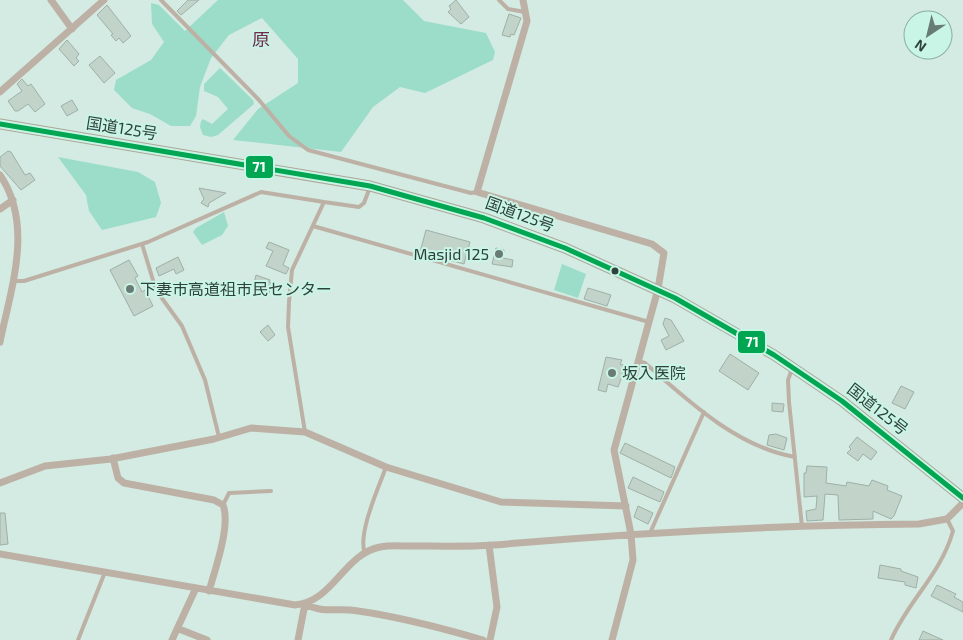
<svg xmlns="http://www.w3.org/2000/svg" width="963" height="640" font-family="'Exo 2','Noto Sans JP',sans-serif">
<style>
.green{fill:#9bddc9}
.building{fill:#c2d3ca;stroke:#9eb0a7}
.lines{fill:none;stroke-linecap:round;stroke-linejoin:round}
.service{stroke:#bdb1a6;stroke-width:4}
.minor{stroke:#bdb1a6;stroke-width:7}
.trunk{stroke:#aea598;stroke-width:11}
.bus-1-casing{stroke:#c9f5e6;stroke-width:9}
.bus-1{stroke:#00a651;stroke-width:5}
.poi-dot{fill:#687c75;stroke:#c9f5e6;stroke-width:2}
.bus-dot{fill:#2f413b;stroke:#c9f5e6;stroke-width:2}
.labels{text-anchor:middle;stroke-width:4;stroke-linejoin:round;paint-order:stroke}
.street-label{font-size:16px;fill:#2f413b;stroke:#c9f5e6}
.poi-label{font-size:16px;fill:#2f413b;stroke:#c9f5e6;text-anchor:start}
.neighbourhood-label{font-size:18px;fill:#702e4e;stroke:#c9f5e6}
.line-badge{stroke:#c9f5e6;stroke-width:2}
.badge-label{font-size:14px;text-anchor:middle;font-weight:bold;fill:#fff}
</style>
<rect width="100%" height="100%" fill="#d3ebe2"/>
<path class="green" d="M218,0H403L424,21L486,33L495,52L493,60L425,93L400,87L373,107L341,152L233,140L258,109L298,83V59L262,18L229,35L211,58L200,87L196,116L190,126H171L150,114L132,108L114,90L116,80L151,60L164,42L152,24L151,3L159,5L185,31Z
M220,68L253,100L254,104L218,135L211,137L203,135L200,127L201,121L203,119L212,124L228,109L218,97L204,91V84Z
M58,157L138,172L155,182L161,203L156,217L102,230L89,211L86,195Z
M224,212L228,226L222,235L202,245L193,232L196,228Z
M562,264L586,274L578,298L554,290Z"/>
<path class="building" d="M188,0H199L181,15L177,11Z
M456,0L469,17L461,24L448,12L451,9L449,6Z
M107,5L131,36L123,43L119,38L116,41L111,35L113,34L97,15Z
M509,14L521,18L514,35L511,34L510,37L502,35Z
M67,40L79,54L76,58L79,61L74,66L59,49Z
M100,56L115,73L104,83L89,65Z
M22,79L28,86L31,84L45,104L35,112L28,104L18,111H15L8,101L22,91L17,84Z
M72,100L78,110L67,116L61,106Z
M8,151L11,152L25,175L30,173L35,180L21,190L0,166V157Z
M199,188L226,193L209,203L208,207L201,203L204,199Z
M426,230L470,242L464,264L420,252Z
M269,242L289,250L283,265L289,268L286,274L266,266L273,251L266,248Z
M496,248L504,250L503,258L513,260L512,267L492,264Z
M178,257L184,270L176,274L174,269L159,276L156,268Z
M129,260L138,276L135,278L142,292L145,290L153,306L134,316L110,270Z
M256,275L270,280L269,282L272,283L269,293L253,287Z
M588,288L611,295L607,306L584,299Z
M665,318L671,320L684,341L666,350L661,340L669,336L663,324Z
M268,325L275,335L268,341L260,332Z
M730,354L759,373L748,390L719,371Z
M606,357L622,360L620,364L626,366L618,387L608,384L606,392L598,390Z
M901,386L914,392L905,409L892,403Z
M772,403L784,404L783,412L772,411Z
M776,434L787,438L784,450L767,445L769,435Z
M857,437L877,452L871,460L863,454L858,461L847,453L851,449L849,447Z
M625,443L675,467L671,478L620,453Z
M807,466L827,467L826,483L846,486L847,482L869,486L872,480L888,486L887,490L902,496L894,516L891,519L873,511V519L839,520L838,495L825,494L823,520L807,521L806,511L816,509L817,496L804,497V473H806Z
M633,477L664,492L660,502L628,488Z
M638,506L653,513L648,524L634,517Z
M0,513H5L8,544L0,545Z
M880,565L901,569V571L918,577L916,588L905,585V582L878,578Z
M937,585L956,594L954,597L963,602V612L931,596Z
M923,631L943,640H919Z"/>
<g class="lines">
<path class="service" d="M161,0L259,100L289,136L308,150L471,193L477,192
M499,0L508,9L525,12
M313,226L649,322
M142,244L156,290L182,326L205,380L219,437
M12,281H24L148,242L261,192L324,202
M638,361L645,363C688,401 737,447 795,457
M792,369L788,380L789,402L802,527
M305,432L288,327L289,302L292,270L324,202L359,207L364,203L370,187
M223,505L229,493L271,491
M650,533L704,412
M365,554C357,534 379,487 386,467
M78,640L105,572
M891,640C908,601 941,574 953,531L947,519"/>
<path class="minor" d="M51,0L72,29
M523,0L527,21L477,192L652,244L664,253L658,289L614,450L631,534L633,560L612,640
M0,92L104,0
M0,175C34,225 11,288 0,342
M0,209L13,200
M113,458L118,478L124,483L214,500L223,505C231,525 215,570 209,591
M0,483L45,466L111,459L214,439L251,428L305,432L386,467L501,502L626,506
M489,545L497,607L490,640
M0,554L295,605C333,602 344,554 380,547C390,545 401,546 411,546C438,546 466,547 494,545C635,533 777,525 919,524L947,519L963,503
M179,629L207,640
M172,640L196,588
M298,640L305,604C323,614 338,607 358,611C400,617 442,628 483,640"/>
<path class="trunk" d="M0,124L370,186L484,218L565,248L675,298L774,355L842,401L963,498"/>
<g class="bus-1-casing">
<path id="bus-1" d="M0,124L370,186L484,218L565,248L675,298L774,355L842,401L963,498"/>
</g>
<use href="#bus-1" class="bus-1"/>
</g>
<g class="poi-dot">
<circle cx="499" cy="254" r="5"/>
<circle cx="130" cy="289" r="5"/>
<circle cx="612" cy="373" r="5"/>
</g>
<circle class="bus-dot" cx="615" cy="271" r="4.5"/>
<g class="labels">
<g class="street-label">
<text transform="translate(122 128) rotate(9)" y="6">国道125号</text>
<text transform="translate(520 214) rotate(20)" y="6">国道125号</text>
<text transform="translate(878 409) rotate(38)" y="6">国道125号</text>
</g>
<g class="poi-label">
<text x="489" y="260" text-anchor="end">Masjid 125</text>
<text x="140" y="295">下妻市高道祖市民センター</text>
<text x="622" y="379">坂入医院</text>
</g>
<g class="neighbourhood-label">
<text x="261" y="46">原</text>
</g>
</g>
<g class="line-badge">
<rect x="245" y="155" width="29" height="24" rx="5" fill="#00a651"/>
<rect x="737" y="330" width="29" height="24" rx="5" fill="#00a651"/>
</g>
<g class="badge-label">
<text x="259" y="172">71</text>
<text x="752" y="347">71</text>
</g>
<g transform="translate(928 35) rotate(215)"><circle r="24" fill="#c9f5e6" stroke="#8bada2"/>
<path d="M0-4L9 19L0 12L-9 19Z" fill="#687c75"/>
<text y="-8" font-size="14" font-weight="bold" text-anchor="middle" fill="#2f413b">N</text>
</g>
</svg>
